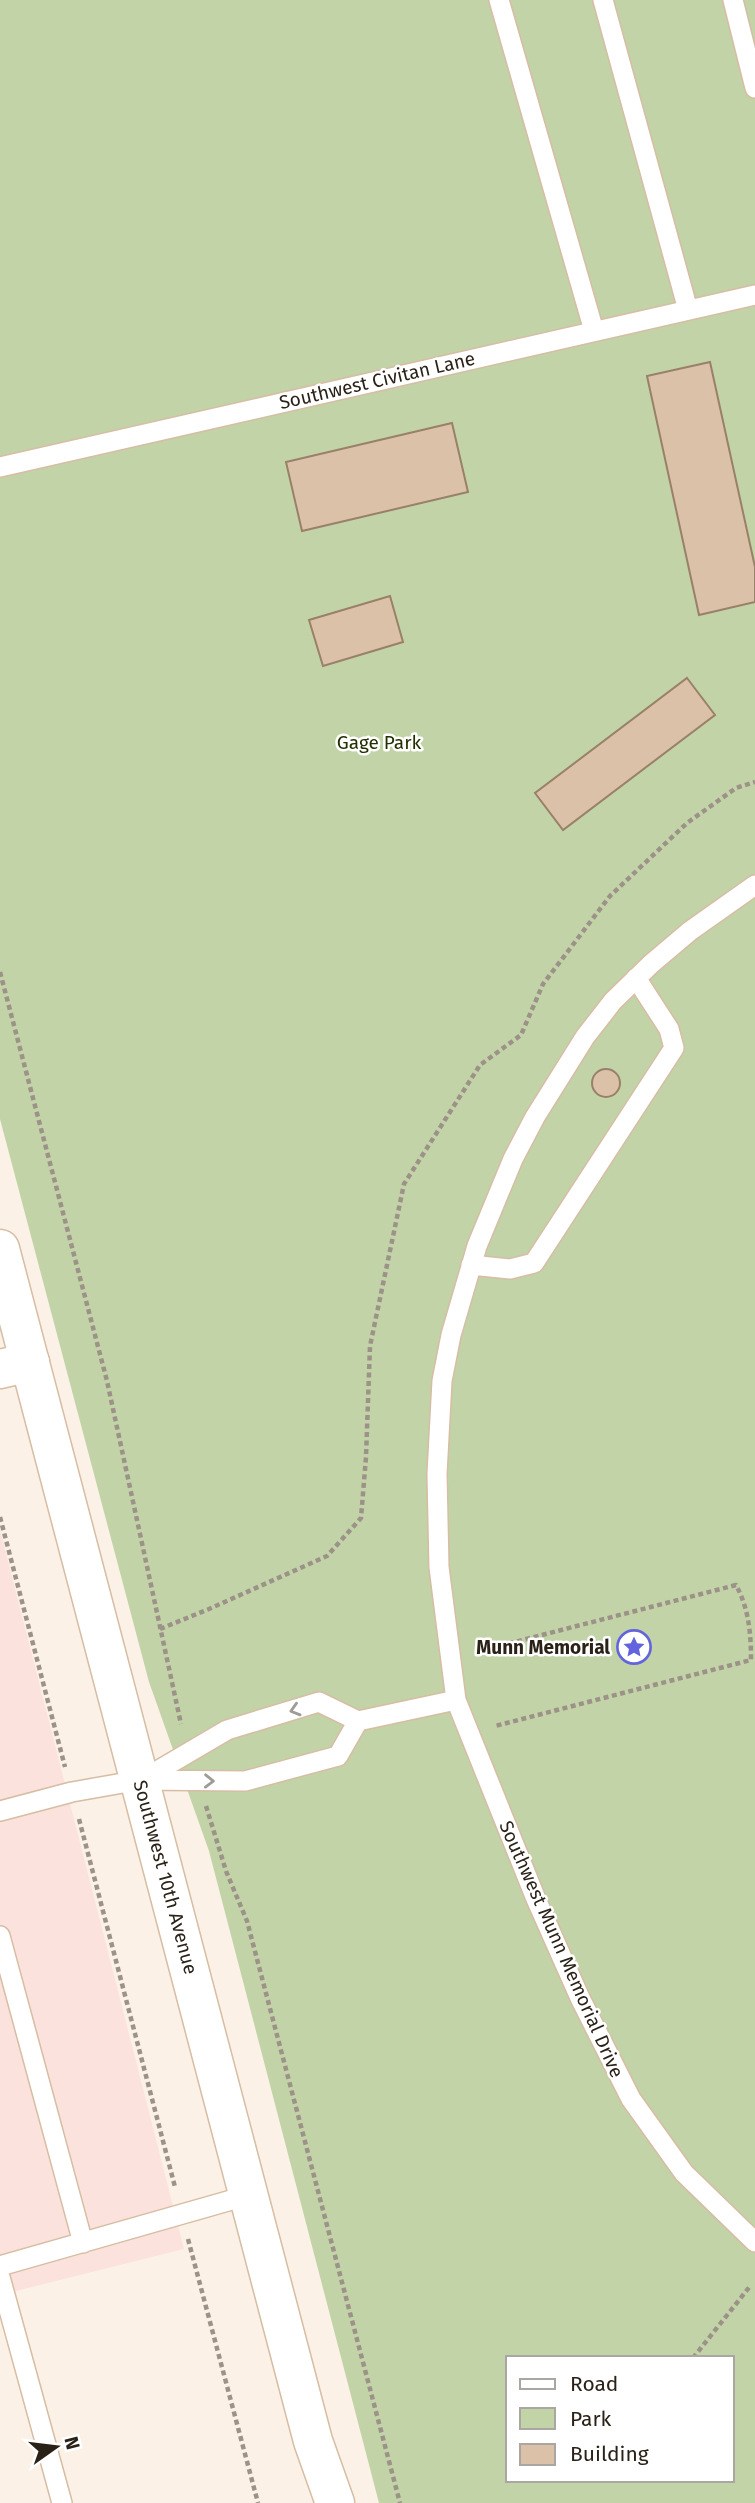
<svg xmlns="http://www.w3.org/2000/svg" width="755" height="2503" font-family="'Fira Sans',sans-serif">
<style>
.commercial{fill:#fce2dc}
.green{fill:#c2d3a8;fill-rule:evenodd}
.building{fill:#dbc1a8;stroke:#998169;stroke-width:2}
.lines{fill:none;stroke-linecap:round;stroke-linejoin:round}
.service-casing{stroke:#d6bda4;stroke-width:22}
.minor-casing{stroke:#d6bda4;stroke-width:41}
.secondary-casing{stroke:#d6bda4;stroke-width:41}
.path{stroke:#9c9288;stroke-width:4.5;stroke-dasharray:5 3.5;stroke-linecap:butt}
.service{stroke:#fff;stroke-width:19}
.minor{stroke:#fff;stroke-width:38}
.secondary{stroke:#fff;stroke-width:38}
.oneway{stroke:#9f9b97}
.labels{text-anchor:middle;stroke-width:5;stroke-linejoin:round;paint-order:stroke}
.street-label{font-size:19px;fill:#2a2117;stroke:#fff}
.park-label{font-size:19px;fill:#213000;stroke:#fff}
.poi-label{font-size:19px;font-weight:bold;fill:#2a2117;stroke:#fff;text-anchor:end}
</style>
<rect width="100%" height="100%" fill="#fbf1e6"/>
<path class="commercial" d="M0,1530L184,2249L0,2295Z"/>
<path class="green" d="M0,0H755V2503H379L209,1851L149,1682L0,1119ZM508,2358H732V2480H508Z"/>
<path class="building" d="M710,362L755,567V602L699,615L647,376Z
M452,423L468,492L302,531L286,462Z
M390,596L403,642L323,666L309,620Z
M687,678L715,715L563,830L535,793Z
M592 1083a14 14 0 1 1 28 0a14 14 0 1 1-28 0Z"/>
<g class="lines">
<g class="service-casing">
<path id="service" d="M499,0L594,331
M603,0L688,310
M733,0L755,88
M0,467L755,295
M755,885L690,931L651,964L613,1001L585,1037L535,1117L513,1159L477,1246L451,1335L442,1381L437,1474L439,1567L456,1700L536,1899L580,1998L631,2099L684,2173L755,2242
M471,1265L510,1269L534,1263L674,1048L669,1029L636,978
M142,1780L227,1730L319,1702L358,1721L456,1700
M0,1811L72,1792L140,1780L245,1781L338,1756L358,1721
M0,1936L83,2243
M0,2266L249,2195
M0,2277L62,2503"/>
</g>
<g class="minor-casing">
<path id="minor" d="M0,1369L30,1362"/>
</g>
<g class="secondary-casing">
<path id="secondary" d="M0,1249L313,2441L335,2503"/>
</g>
<path class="path" d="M0,972L107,1381L181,1724
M0,1517L65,1767
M160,1629L209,1609L327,1556L361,1518L366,1457L370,1346L404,1184L480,1065L521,1035L543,984L610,896L687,823L736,788L755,782
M476,1652L736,1585C749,1609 751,1634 751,1660L495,1726
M206,1806L226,1871L247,1921L400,2503
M79,1819L175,2187
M188,2239L258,2503
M693,2358L751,2285"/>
<use href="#service" class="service"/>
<use href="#minor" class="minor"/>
<use href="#secondary" class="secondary"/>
</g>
<defs><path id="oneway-chevron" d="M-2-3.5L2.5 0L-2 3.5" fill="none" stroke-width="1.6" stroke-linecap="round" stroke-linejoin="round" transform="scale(1.75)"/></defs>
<g class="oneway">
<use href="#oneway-chevron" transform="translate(295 1710) rotate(163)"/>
<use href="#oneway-chevron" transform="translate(209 1781) rotate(1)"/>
</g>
<defs>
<g id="sight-ring" transform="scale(1.75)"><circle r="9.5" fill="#fff" stroke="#6364dd" stroke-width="1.5"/><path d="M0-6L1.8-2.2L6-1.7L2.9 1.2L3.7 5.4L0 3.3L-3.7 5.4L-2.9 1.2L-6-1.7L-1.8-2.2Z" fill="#6364dd"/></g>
</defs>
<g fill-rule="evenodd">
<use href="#sight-ring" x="634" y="1647"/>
</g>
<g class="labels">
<g class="street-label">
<text transform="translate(377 380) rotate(-13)" y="7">Southwest Civitan Lane</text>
<text transform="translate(166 1877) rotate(75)" y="7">Southwest 10th Avenue</text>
<text transform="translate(562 1949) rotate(66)" y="7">Southwest Munn Memorial Drive</text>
</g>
<g class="park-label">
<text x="379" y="749">Gage Park</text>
</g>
<g class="poi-label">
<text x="610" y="1654">Munn Memorial</text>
</g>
</g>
<rect x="506" y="2356" width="228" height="126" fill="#ffffff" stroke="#aaa6a2" stroke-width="2"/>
<rect x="520" y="2379" width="35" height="10" fill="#ffffff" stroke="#aaa6a2" stroke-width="2"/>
<text x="570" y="2391" font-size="21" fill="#2a2117">Road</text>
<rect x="520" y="2408" width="35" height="21" fill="#c2d3a8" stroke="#aaa6a2" stroke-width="2"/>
<text x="570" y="2426" font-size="21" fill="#2a2117">Park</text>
<rect x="520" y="2444" width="35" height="21" fill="#dbc1a8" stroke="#aaa6a2" stroke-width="2"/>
<text x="570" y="2461" font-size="21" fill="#2a2117">Building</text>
<g transform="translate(56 2447) rotate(76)" stroke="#ffffff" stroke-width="5" paint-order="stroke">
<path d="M0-5L12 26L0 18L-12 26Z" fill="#2a2117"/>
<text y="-10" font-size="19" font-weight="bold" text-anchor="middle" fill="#2a2117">N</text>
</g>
</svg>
